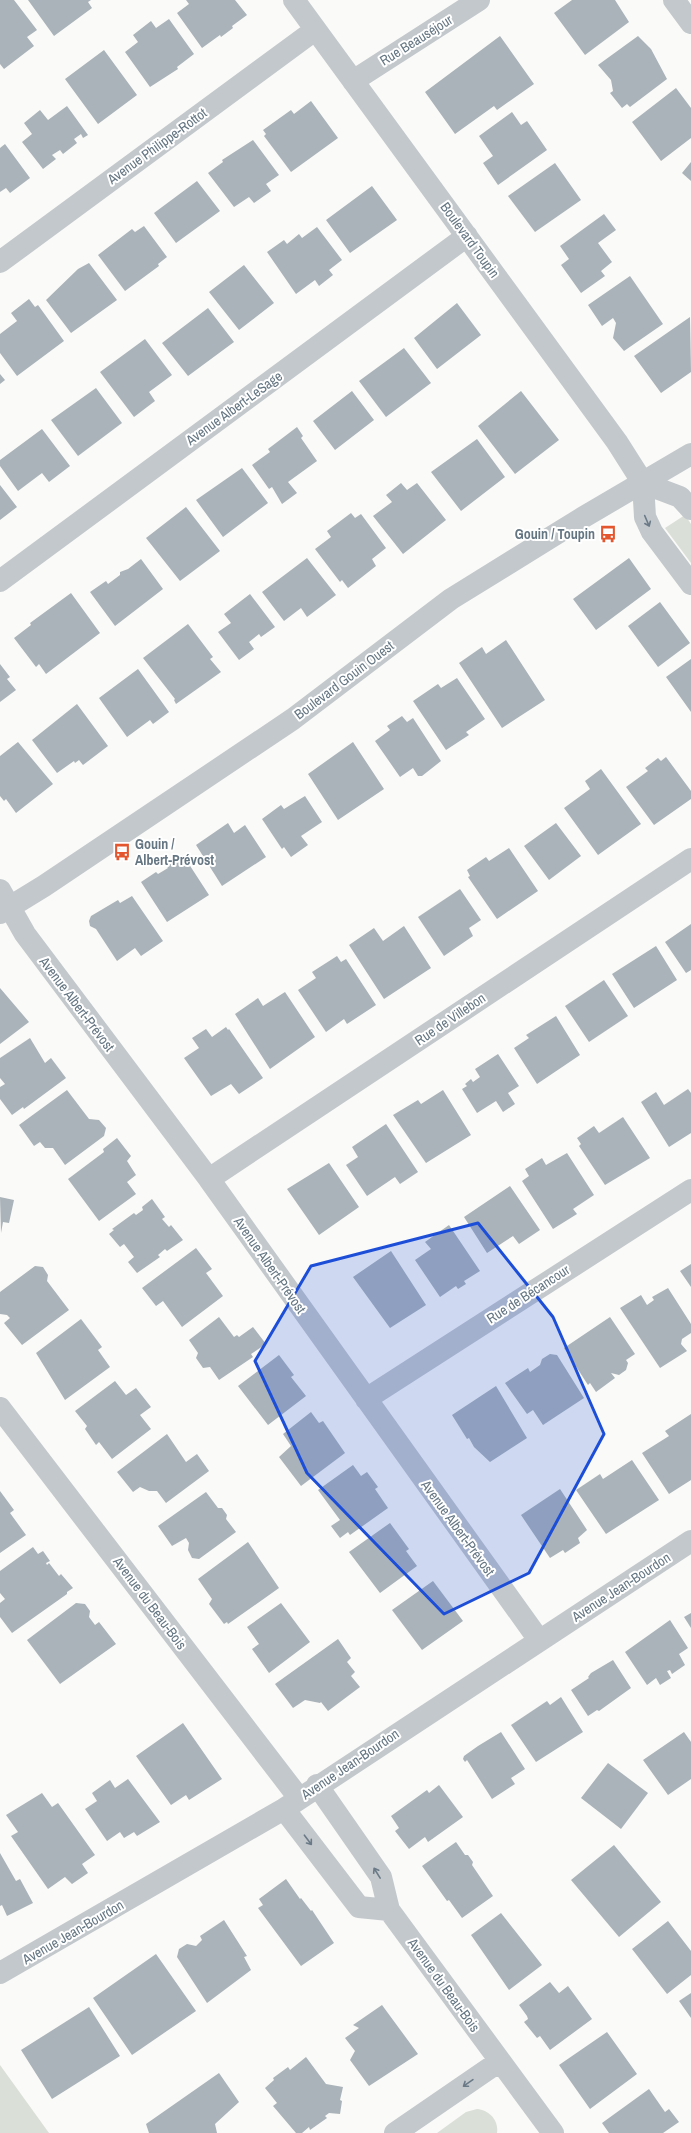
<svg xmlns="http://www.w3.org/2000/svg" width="691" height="2133" font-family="'Archivo Narrow',sans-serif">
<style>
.green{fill:#dadfd7}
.building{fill:#aab3b9}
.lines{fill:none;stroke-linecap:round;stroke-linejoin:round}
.minor{stroke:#c3c8cc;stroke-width:22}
.oneway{stroke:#6a7a87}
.marked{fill:#1d4ed8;fill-opacity:0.2;stroke:#1d4ed8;stroke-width:3;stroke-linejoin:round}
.labels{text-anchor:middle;stroke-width:4;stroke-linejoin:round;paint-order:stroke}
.street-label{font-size:14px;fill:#657683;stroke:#fff}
.poi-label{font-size:14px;font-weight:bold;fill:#657683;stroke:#fff;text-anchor:end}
</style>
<rect width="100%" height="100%" fill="#fafaf8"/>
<path class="green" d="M685,515L691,524V563L665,528Z
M0,2065L49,2133H0Z
M477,2109C489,2110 499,2120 497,2133H437L466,2112Z"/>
<path class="building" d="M0,0H14L37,30L27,37L34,46L4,69L0,64Z
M28,0H91L88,2L92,8L54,36Z
M186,0H235L247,15L232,26L233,28L221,37L220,35L202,48L177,13L189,4Z
M572,0H615L629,22L585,55L554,13Z
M169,19L194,54L177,67L178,69L150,87L125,52L138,42L133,35L151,21L156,28Z
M500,36L534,84L497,110L494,106L455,134L425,92Z
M638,36L651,49L667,79L630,107L627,104L622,108L610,93L613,91L611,80L598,65Z
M104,50L137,95L98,124L65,79Z
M676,88L691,108V138L661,161L632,122Z
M311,101L338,138L291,172L264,136L266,134L263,130L291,110L294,114Z
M67,106L88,135L83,138L81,134L74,139L77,143L63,154L60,150L52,155L56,159L43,169L22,142L32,134L24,123L40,110L48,120Z
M512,112L521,125L527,121L547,150L498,185L483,163L493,156L479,136Z
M253,140L279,175L266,184L271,191L254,203L249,197L234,207L208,173L223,162L222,160Z
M5,144L30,178L10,193L6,188L0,192V148Z
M691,162V181L682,173Z
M555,163L581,200L535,232L508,196Z
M197,181L220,211L176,243L154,213Z
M372,186L397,220L350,253L326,220Z
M604,214L616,230L598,243L612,262L601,271L605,276L581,293L561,265L569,259L560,246Z
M144,226L167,257L158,264L159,266L125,291L98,255L132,229L135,232Z
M317,227L342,260L329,270L333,275L319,286L315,280L296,294L267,252L284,240L287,244L299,234L302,238Z
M89,263L117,300L71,333L46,300L78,269Z
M244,265L274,303L239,330L209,292Z
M630,276L663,324L624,351L613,338L616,323L613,318L602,326L588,305Z
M29,299L35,307L38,305L64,341L17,376L0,353V334L17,321L11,313Z
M457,303L481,335L437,369L414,338Z
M208,308L234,342L188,376L162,343Z
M690,317L691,372L661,393L634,356Z
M145,339L172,375L149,392L155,401L134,417L100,372Z
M404,348L431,383L386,417L359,381Z
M0,374L5,380L0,384Z
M96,388L122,423L78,456L51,420Z
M352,391L374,420L335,450L313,421Z
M521,391L559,440L515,474L478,426Z
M297,427L303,436L301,438L317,461L288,482L297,493L282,504L272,487L269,489L252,465L270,452L268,449Z
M42,429L70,466L49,482L42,473L18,491L0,466V460Z
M477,439L505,477L461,511L431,472Z
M242,468L268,503L223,537L196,500Z
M401,483L407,490L417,483L446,520L403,554L373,516L392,502L386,495Z
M0,485L17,507L0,520Z
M186,507L220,551L180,581L146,538Z
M351,513L355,518L361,514L386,548L372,559L376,566L348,588L342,580L340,582L315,549L331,537L327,531Z
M307,558L336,595L307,617L301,608L284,621L262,592Z
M629,558L651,589L596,630L573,599Z
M141,559L163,589L115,626L90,592L106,581L108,584L120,575V572L128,569Z
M71,593L100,633L46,674L39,664L36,667L14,638L31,625L30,623Z
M250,594L275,627L261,637L259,634L249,642L254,649L239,660L218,632L231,623L224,614Z
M660,602L690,643L658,667L628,626Z
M188,624L213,657L210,659L221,672L176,704L174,700L175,699L143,658Z
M506,640L545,700L502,728L459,663L482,647L486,654Z
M691,659V712L666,677Z
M0,664L10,677L7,679L16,690L0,702Z
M138,669L169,712L153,724L150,720L127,737L99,698Z
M457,678L485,719L466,732L469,735L446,750L413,701L438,684L441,688Z
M77,704L108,746L83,765L79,760L75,763L74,761L57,773L32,740Z
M402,716L407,722L413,718L441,761L422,776H418L413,768L400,777L375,741L390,730L387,726Z
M18,742L53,784L16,813L6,799L4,801L0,796V756Z
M353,742L384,789L338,820L308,774Z
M666,757L691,791V799L654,825L626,787L648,771L645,768L658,758L661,761Z
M601,769L641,824L598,855L564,808L590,789L585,781Z
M305,796L322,822L301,836L308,845L291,857L284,847L282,849L262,819L281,805L284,809Z
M228,823L234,833L245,825L266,857L222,886L196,845Z
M556,823L581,856L549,880L524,846Z
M509,848L538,891L497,919L468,877L470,876L467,870L486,857L489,861Z
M183,855L209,895L167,922L141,882L156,872L158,874L168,868L166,865Z
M460,889L481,920L469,928L473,936L444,956L418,917Z
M132,896L163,941L141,956L135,948L117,961L96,929L90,926L89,921L91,916L118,900L120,903Z
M691,924V970L686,973L665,942Z
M404,926L431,968L384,999L349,945L374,928L383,941Z
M656,946L677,980L634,1008L612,974Z
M337,956L341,962L346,959L376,1005L347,1024L344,1019L326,1032L298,990L316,978L312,972Z
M604,980L628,1016L589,1042L565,1006Z
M0,988L29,1022L0,1044Z
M285,992L315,1037L270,1069L235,1014L258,998L263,1006Z
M556,1016L580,1055L537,1084L514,1048L529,1038L526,1035Z
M226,1027L228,1030L229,1029L263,1078L239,1094L231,1084L211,1096L184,1058L199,1048L192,1038L206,1029L212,1037Z
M30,1038L45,1063L51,1058L66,1078L24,1109L23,1107L12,1115L0,1099V1087L5,1084L0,1078V1058Z
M498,1054L519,1086L508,1093L515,1104L503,1112L496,1101L477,1113L462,1089L467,1086L465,1084L471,1079L473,1082L480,1077L475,1069Z
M688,1089L691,1093V1133L669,1147L641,1102L656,1092L664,1105Z
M67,1090L89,1119L99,1120L106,1128L104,1136L65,1165L53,1148H45L40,1142L34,1146L19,1125Z
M443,1090L471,1135L426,1163L393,1115L418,1100L421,1104Z
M623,1117L650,1158L605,1185L579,1146L581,1144L577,1138L594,1126L599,1133Z
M386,1124L418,1172L400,1184L395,1177L367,1196L346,1165L358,1157L352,1147Z
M117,1138L131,1156L127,1161L136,1175L127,1182L136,1194L99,1221L68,1179L104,1152L103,1149Z
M567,1153L594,1195L573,1209L577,1214L553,1229L522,1181L529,1176L525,1169L542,1158L546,1165Z
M329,1163L359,1207L319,1235L287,1189Z
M510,1186L540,1230L519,1244L513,1236L487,1253L464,1217Z
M0,1197L14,1200L9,1223L3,1222L1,1233Z
M152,1199L165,1217L162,1219L169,1227L171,1225L183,1240L167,1251L165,1249L158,1255L160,1257L137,1273L128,1262L134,1257L124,1244L120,1247L109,1234L114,1230L112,1229L134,1213L136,1215L143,1210L142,1207Z
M449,1225L480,1271L464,1281L466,1284L458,1289L456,1286L440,1297L415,1260L431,1249L425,1242Z
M196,1248L212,1269L206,1273L223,1296L182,1327L163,1301L156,1306L142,1288Z
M391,1251L426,1305L390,1328L353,1277Z
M691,1264V1287L680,1271Z
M35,1266L43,1267L48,1275L47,1281L69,1310L22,1345L4,1323L10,1318L7,1315L0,1314V1292Z
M668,1288L691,1324V1333L682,1339L681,1344L687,1351L660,1368L620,1308L641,1295L647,1305L654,1300L652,1297Z
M219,1317L234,1337L237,1335L239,1337L253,1327L266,1344L251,1354L253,1357L219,1380L210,1367L203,1368L196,1358L198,1353L189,1340Z
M610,1317L635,1354L626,1360L628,1363L626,1370L619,1375L611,1373L615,1378L596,1392L590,1383L588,1385L564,1348Z
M81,1319L102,1347L98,1350L110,1367L65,1400L36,1353Z
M550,1354L557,1355L584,1398L543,1425L533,1410L527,1414L505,1383L528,1368L530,1372L540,1365L542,1359Z
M279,1355L294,1375L291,1377L306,1396L268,1425L238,1386Z
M115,1381L126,1395L136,1388L151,1407L140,1415L151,1429L112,1459L99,1442L96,1445L85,1429L87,1426L75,1411Z
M496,1386L527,1438L490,1462L474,1447L469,1438L467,1439L452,1415Z
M311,1412L319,1423L323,1421L345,1453L301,1486L279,1457L291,1446L283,1434Z
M691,1414V1480L669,1494L642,1453L669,1436L665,1431Z
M167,1434L186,1462L197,1454L209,1471L166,1503L157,1491H149L140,1487L133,1492L117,1472Z
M632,1460L659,1500L606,1534L576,1490L600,1474L603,1479Z
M353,1465L361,1476L367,1472L378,1487L375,1489L388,1508L350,1535L348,1532L340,1538L331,1526L340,1520L318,1490Z
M560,1489L587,1530L578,1538L580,1543L565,1553L563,1550L550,1558L521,1515Z
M0,1491L14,1510L10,1513L26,1535L0,1553Z
M206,1492L218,1508H222L227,1515L226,1519L236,1532L199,1559L192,1558L188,1550L189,1543L186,1538L172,1546L158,1526Z
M390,1523L409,1549L406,1551L417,1566L380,1593L349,1552Z
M248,1542L279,1588L228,1624L227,1622L224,1624L209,1604L212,1599L198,1579Z
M33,1547L38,1554L43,1551L50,1561L46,1563L47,1565L49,1563L59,1576L61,1574L73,1588L67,1592V1594L12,1633L0,1617V1603L5,1599L0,1593V1571Z
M433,1581L463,1621L422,1650L392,1610Z
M76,1603L85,1604L90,1611L89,1617L95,1625L99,1622L116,1644L60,1684L27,1640Z
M281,1603L310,1642L269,1673L252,1649L259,1644L247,1627Z
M691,1613V1628L684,1617Z
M670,1620L688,1648L679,1654L685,1665L672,1674L670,1670L667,1671L671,1678L660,1685L656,1678L647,1685L625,1652Z
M338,1639L351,1658L347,1662L355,1672L351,1676L360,1687L328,1711L321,1702L320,1703L305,1700L293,1708L275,1684Z
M613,1660L631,1688L599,1711L597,1710L588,1716L571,1690L589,1678L588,1677L591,1673Z
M561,1697L583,1732L536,1762L511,1725L547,1701L550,1705Z
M183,1723L222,1779L189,1800L186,1795L171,1805L136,1756Z
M501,1732L525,1769L511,1778L515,1784L492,1799L467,1760L465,1762L463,1759L464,1756L478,1746Z
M684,1732L691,1742V1779L668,1795L643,1760Z
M608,1763L648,1793L621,1829L581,1798Z
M128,1779L160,1822L137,1836L134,1832L124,1838L120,1832L107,1841L85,1809L97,1801L92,1793L110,1780L115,1788Z
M439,1785L463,1817L428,1842L425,1837L409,1849L395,1831L399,1828L391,1816L427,1790L429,1793Z
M42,1793L52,1807L58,1803L95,1855L82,1864L88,1873L72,1884L65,1877L48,1889L11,1836L18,1832L6,1815Z
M456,1842L465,1855H468L473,1862L472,1865L493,1896L462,1918L449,1900L447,1901L422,1866Z
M614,1845L661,1902L619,1937L571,1880Z
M0,1853L16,1881L20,1879L33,1903L7,1916L2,1905L0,1906Z
M286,1879L300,1899L301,1898L311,1911L312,1910L334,1943L301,1966L258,1908L263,1905L259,1899Z
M501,1913L542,1965L509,1990L471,1935Z
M224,1920L247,1956L244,1957L251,1970L207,2003L177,1957L179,1949L187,1944L196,1946L202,1940L200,1936Z
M668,1921L691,1951V1975L667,1994L632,1949Z
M156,1954L196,2011L132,2055L93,1998Z
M550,1982L559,1993L568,1986L592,2019L550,2050L540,2036L537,2038L524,2022L528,2019L527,2016L519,2005Z
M691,1993V2018L679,2001Z
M382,2005L418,2054L369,2086L350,2060L355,2051L345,2038L359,2028L353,2025Z
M89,2007L120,2056L52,2099L21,2050Z
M607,2032L637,2074L590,2109L559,2065Z
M306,2057L326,2084L343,2087L340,2100L342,2101L340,2114L329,2113L325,2116L327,2118L310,2130L309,2127L302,2133H296L273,2106L277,2103L265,2088L274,2080L273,2078L288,2067L290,2070Z
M219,2073L239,2102L215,2124L217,2133H149L146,2124Z
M649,2089L665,2112L669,2109L679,2122L663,2133H609L602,2123Z"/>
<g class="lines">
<path class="minor" d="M294,0L617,442L643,483L645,517L652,532L691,584
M674,0L691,23
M353,81L479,0
M0,262L315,30
M643,483L680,497L691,509
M0,581L467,236
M0,890L25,934L209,1179L539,1640
M0,913L44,886L293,719L451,599L582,518L691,454
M209,1179L691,859
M366,1399L691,1190
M0,1408L299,1798
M317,1785L381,1877L389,1910L553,2133
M284,1809L359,1907L389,1910
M0,1973L284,1809L691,1541
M395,2133L500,2061"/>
</g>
<defs><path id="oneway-shaft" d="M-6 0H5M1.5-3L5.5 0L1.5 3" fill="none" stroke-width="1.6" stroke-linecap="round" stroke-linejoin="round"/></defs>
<g class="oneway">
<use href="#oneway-shaft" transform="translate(647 521) rotate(67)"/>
<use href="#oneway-shaft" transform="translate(308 1840) rotate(53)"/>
<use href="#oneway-shaft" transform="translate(377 1873) rotate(-122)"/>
<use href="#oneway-shaft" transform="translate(468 2083) rotate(145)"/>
</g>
<path class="marked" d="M478,1223L553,1317L604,1434L529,1573L444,1614L307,1473L255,1361L311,1266Z"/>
<defs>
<g id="bus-bare" transform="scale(1.38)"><path d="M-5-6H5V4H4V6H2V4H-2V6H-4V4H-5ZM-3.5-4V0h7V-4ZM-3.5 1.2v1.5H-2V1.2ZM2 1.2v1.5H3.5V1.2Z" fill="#e4572e" stroke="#fff" stroke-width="2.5" paint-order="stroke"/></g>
</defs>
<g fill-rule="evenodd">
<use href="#bus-bare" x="608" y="534"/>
<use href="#bus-bare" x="122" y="852"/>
</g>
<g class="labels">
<g class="street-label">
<text transform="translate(416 40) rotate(-32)" y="5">Rue Beauséjour</text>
<text transform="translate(157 146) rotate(-36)" y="5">Avenue Philippe-Rottot</text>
<text transform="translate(470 240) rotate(54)" y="5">Boulevard Toupin</text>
<text transform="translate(234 408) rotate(-36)" y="5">Avenue Albert-LeSage</text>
<text transform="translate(344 680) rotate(-37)" y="5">Boulevard Gouin Ouest</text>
<text transform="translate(77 1004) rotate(53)" y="5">Avenue Albert-Prévost</text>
<text transform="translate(450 1019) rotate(-34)" y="5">Rue de Villebon</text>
<text transform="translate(270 1265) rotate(55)" y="5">Avenue Albert-Prévost</text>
<text transform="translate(528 1294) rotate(-33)" y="5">Rue de Bécancour</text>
<text transform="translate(458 1528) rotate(54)" y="5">Avenue Albert-Prévost</text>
<text transform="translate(621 1587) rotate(-33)" y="5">Avenue Jean-Bourdon</text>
<text transform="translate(150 1603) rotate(53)" y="5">Avenue du Beau-Bois</text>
<text transform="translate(350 1764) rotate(-34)" y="5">Avenue Jean-Bourdon</text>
<text transform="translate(73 1932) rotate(-30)" y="5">Avenue Jean-Bourdon</text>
<text transform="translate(444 1985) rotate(54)" y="5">Avenue du Beau-Bois</text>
</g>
<g class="poi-label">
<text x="595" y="539">Gouin / Toupin</text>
<text x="135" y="849" text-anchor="start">Gouin /<tspan x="135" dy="16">Albert-Prévost</tspan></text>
</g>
</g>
</svg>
